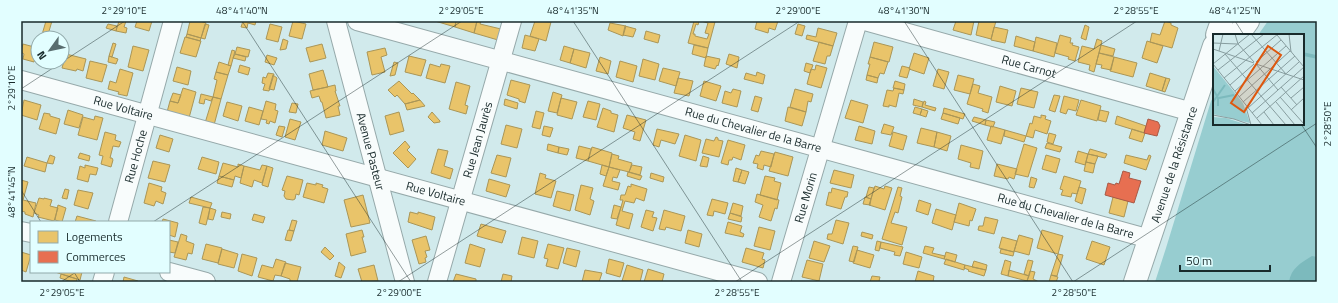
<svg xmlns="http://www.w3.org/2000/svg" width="1338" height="303" font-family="'Titillium Web',sans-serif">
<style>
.forest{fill:#97cdd0}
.water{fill:#7cbabd}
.homes{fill:#e9c46a;stroke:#aa9657}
.shops{fill:#e76f51;stroke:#a95a46}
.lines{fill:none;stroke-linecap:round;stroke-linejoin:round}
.stream{stroke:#7cbabd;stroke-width:3.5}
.minor-casing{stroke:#96a9aa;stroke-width:20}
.major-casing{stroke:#96a9aa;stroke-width:24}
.minor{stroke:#f8fcfc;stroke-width:18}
.major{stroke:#f8fcfc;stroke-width:22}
.ticks{fill:none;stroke:#182a2b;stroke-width:1;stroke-opacity:0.45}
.labels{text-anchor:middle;stroke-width:4;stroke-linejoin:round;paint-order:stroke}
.street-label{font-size:12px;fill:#182a2b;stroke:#e2feff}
.inset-river{fill:none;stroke:#7cbabd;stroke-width:2}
.inset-road{fill:none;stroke:#879d9f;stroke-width:1}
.view{fill:#de570e;fill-opacity:0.15;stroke:#de570e;stroke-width:2}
.inset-edge{fill:none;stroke:#182a2b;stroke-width:2}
.neatline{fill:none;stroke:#182a2b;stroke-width:1.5}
.ticks-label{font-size:10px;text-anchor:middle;fill:#182a2b}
</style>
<rect width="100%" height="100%" fill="#d1eaec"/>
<path class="forest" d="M1268,21H1317V282H1155L1166,248L1211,101L1214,96V124H1303V35H1258Z"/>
<path class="water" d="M1312,256L1317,257V282H1289C1291,268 1301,263 1312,256Z"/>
<path class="homes" d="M46,21H52L47,38H41Z
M119,21H126L124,27L127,28L126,33L116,31Z
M137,21H152L149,31L135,27Z
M190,21H200L206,23L201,38L187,34Z
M243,21H256L255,25L248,23L247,28L241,27Z
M293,21L306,24L302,39L289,36Z
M435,21H456L455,27Z
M456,21H477L474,33L455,27Z
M477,21H481L480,24L501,29L498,40L474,33Z
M535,21L551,22L546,41L530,36Z
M694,21H699L698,25L696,24L693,34H695V36L707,39L709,34L705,33L708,23L701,21L715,22L708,48L688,43Z
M757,21H778L775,30L769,28L768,33L755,29Z
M956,21H974L971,35L953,30Z
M979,21H996L991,39L976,35Z
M1165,21L1171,23V25L1178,28L1172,48L1150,42L1152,33L1160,35Z
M610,23L626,26L623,36L608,30Z
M108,24L117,26L116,31L106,28Z
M205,24L209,25L205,39L201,38Z
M270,24L282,27L278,42L266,39Z
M798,24L805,26L802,36L795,34Z
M1085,25L1089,27L1086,40L1081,38Z
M625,26L636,29L633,37L623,35Z
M994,27L1008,30L1005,43L991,40Z
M818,28L837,33L833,46L806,39L807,35L816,37Z
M646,31L660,35L658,43L644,39Z
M187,34L201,38L200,41L186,37Z
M525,35L539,39L535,51L522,48Z
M1060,35L1071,38L1070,43H1073L1072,45L1079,47L1075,61L1068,59L1069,57L1055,53Z
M1016,36L1035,42L1033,51L1014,46Z
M185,37L201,41L196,57L180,53Z
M1036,37L1057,43L1054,57L1033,51Z
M283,39L288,41L286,49L280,50Z
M1097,39L1102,41L1094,72L1089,70L1090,65L1078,62L1082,46L1094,49Z
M1147,41L1163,46L1157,63L1142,58Z
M819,42L833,46L830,56H827L825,64L813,61Z
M874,42L893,47L889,62L870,57Z
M113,43L116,44L112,57L109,56Z
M23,44L38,48L34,62L23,59L24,54L21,52Z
M322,44L326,58L310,62L306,48Z
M694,45L708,48L706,58L692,54Z
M1101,45L1115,49L1113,56L1099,53Z
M133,46L149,50L143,71L128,67Z
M564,46L574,49L570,63L560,60Z
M237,47L250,50L248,57L235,54Z
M385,48L387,55L381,57L385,72L372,75L367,52Z
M574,49L590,53L586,68L570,63Z
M232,50L235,51L231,66L228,65Z
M914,53L929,58L924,74L909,69Z
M1099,53L1114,57L1111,70L1101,68L1102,65L1096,64Z
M66,54L86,59L83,71L77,69L76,71L62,68Z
M235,54L246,57L245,61L233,58Z
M729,54L739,57L737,68L726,64Z
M267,55L277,58L274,65L265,62Z
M109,56L118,59L116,64L108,62Z
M409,56L426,60L421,76L405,72Z
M706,56L720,59L718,66L717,65L715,69L704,66Z
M600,57L611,61L608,74L596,71Z
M870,57L888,62L884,74L880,73L878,78L867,75L870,64H868Z
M1114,57L1137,63L1133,77L1110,71Z
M643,59L659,64L655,80L639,76Z
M90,61L107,65L102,82L86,78Z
M620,61L637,66L633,82L616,77Z
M219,62L231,66L228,75L216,72Z
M394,62L398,63L395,75L390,76Z
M806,63L813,65L810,73L804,71Z
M430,64L440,67L441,64L450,66L445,83L426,78Z
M240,65L250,68L248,75L238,72Z
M816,65L827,68L821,88L807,84L811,69L815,70Z
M902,66L910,68L907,78L899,76Z
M177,67L191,71L188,85L173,81Z
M663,68L680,72L676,86L659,81Z
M120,69L133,73L127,96L118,94L119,92L108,89L110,81L116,83Z
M938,69L949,72L944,89L933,86Z
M323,70L328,87L313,90L309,74Z
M216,72L228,75L221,99L213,97L217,80L214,79Z
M757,72L765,75L763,84L744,79L746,73L756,76Z
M268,73L274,74L269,91L263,90L265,84L262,83L263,77L266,78Z
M1150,73L1166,78L1162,91L1146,86Z
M273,75L277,78L274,90L269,89Z
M867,75L878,78L877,83L866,80Z
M958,75L974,79L970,94L954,90Z
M678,78L693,81L689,96L674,93Z
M1166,78L1170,79L1165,92L1162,91Z
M511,80L530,85L525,103L519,101V99L507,95Z
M399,81L412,94L413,93L420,100L405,104L397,95L395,97L388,90Z
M704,81L721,86L716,101L700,96Z
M895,81L905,84L904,90L893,88Z
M456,82L470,86L465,105L468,106L466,114L449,109Z
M973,84L980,86L978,93L992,97L988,113L982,111L983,109L967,104Z
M335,85L336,91H335L340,106H338L340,115L326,118L322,102H321L319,96L312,98L310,91Z
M1000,86L1016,91L1012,106L996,102Z
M183,88L196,92L189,118L167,112L170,101L178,103Z
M894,88L904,90L903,94L899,93L896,107L889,105V107L883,106L887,90L893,91Z
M1021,88L1038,92L1034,108L1017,104Z
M733,89L741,91L737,107L722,103L725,91L731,93Z
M795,89L813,94L811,102L808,101L806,112L790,107Z
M553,92L562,95L557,113L548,111Z
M173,93L181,95L178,103L170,101Z
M201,94L213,97L211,101L205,99L204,104L199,103Z
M1054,95L1060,96L1055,112L1049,110Z
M755,96L762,98L758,112L751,110Z
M1064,96L1079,100L1076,111L1068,109L1066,114L1060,112Z
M213,97L221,99L214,125L205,123Z
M561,98L577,102L572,119L557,115Z
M505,99L518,103L517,109L504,105Z
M914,99L923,102L922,107L913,105Z
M24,100L41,105L37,120L21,115Z
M420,100L425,106L407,110L405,104Z
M851,100L868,105L863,123L845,118Z
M1081,100L1101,106L1097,121L1076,115Z
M266,101L276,104L275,110L278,111L275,123L270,121L269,124L266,123L267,120L261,119Z
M588,101L600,104L596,120L583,117Z
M924,101L926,102L925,105L936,108L935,111L922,107Z
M227,102L242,106L238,121L223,116Z
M292,103L298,104L296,113L289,112Z
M249,107L263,111L259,125L245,121Z
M788,107L806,112L802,126L785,121Z
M915,107L922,109L920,115L913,113Z
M603,108L611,111V113L618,115L614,132L597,127Z
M944,108L965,114L963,119L943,113Z
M922,109L928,111L926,117L920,115Z
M68,110L83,115L79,128L64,124Z
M1100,110L1109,112L1106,122L1098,120Z
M536,111L544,113L540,129L532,127Z
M399,112L404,131L390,135L385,116Z
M432,112L440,121V122L434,123L428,117Z
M44,113L50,114V116L60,119L56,134L39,129Z
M943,113L960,118L958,124L941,119Z
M627,115L646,120L640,141L633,139L635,132L623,128Z
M1041,115L1046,116L1045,119L1051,121L1047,134L1035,130L1033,138L1026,136L1030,123L1032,124L1034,116L1041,118Z
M95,116L103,118L97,140L78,135L83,117L94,120Z
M1117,116L1146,126L1144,133L1115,124Z
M974,117L986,120L985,125L972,121Z
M290,119L301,122L295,140L285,137Z
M986,120L995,122L993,127L985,125Z
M884,124L894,127L891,135L881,133Z
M506,125L522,129L517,148L501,144Z
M279,126L285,127L282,137L276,135Z
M544,126L553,128L550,137L542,135Z
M859,126L875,131L872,144L855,140Z
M991,126L1005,130L1001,144L987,140Z
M921,128L937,132L934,147L917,143Z
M657,129L679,134L675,144L661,140L659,147L653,145Z
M1132,129L1145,133L1142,142L1129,138Z
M1005,130L1026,136L1024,142L1004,136Z
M325,131L347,138L343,151L322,145Z
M105,132L116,135L115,140L121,142L119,147L113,146L110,158H112L113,160L111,167L101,164L103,156L99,155Z
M893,132L907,136L903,150L889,146Z
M937,132L951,136L947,151L934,147Z
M1049,133L1056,135L1053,144L1047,142Z
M160,135L173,139L169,152L156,148Z
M685,135L701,140L696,161L679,156Z
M716,137L718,138V140L723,141L719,157L702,153L706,139L714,141Z
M728,140L745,145L741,160L733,157L732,160H729L728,165L721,163Z
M405,141L410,147L407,150L416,159L408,168L393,153Z
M1047,143L1062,147L1060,152L1045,148Z
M548,144L559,147L558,153L547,150Z
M1024,144L1037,148L1028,177L1015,174Z
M961,145L983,151L979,169L970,167L971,163L958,159Z
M579,146L591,149L588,161L576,158Z
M559,147L569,149L567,155L558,153Z
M592,147L612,153L609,167L588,161Z
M438,149L448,151L444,166L453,169L450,179L431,173Z
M1090,149L1107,154L1105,158L1088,154Z
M761,151L774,154L771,167L764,165L763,170L757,168L758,164L753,163L756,155L759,156Z
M1078,151L1088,154L1085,165L1075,162Z
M775,152L793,157L788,176L769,171Z
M80,153L90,156L89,161L78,158Z
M612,154L619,156L618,159L632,163L629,172L609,167Z
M1088,154L1098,156L1095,164L1086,162Z
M50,155L55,157L53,164L47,163Z
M497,155L511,158L506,177L491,173Z
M1046,155L1060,159L1056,173L1042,169Z
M1126,155L1147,160L1149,155L1151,156L1146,170L1124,163Z
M703,156L709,158L707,167L700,166Z
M27,157L47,163L45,172L24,166Z
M202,157L219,162L216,174L198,169Z
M153,161L170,165L165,182L148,178Z
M1086,162L1095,164L1093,173L1084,171Z
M223,163L238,167V164L244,166L241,178L235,176L234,180L219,176Z
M997,164L1017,169L1014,179L1009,177L1008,179L994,176Z
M85,165L98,168L96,175L90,174L88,182L77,179L80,166L85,168Z
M262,165L267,166L262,183L254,180L252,187L240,183L244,166L260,170Z
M602,165L609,167L606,176L600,174Z
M632,165L642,167L640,175L629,172Z
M267,166L273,168L268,187L262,185Z
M609,167L620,170L617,178L613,177L612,181L620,183L618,190L603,186Z
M736,168L742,170L738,182L733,181Z
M742,170L749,172L745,184L738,182Z
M834,170L854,175L851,188L830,183Z
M628,172L642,176L640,180L627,176Z
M540,173L546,175L545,178L556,181L551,198L535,194Z
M651,173L664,177L663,182L650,178Z
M219,176L234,180L232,187L217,183Z
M287,176L303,180L299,195L296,194L295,199L293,200L286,199L284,196L285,191L282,190Z
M765,176L775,178L774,181L781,183L777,200L760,195Z
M1064,176L1081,181L1077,194L1072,193L1071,197L1061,195L1063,190L1060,189Z
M1031,177L1037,179L1034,188L1029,187Z
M489,179L510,185L506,197L486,191Z
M21,180L28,182L23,200L36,203L33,217L25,214V212L21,211Z
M149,183L162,187L161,191L166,193L163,204L156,201L154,206L144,203Z
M307,183L316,185V183L323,185L322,187L328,189L324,203L303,197Z
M631,184L647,189L644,201L636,198L634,203L625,201L622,211L633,214L629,229L616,225L623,200H620L621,195H625L628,186L631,187Z
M581,185L593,188L590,199L594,201L590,215L575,210Z
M875,186L884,189L885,186L892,188L885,210L869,205Z
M869,187L874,188L871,199L866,197Z
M898,187L902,188L900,196L902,197L898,213L895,212L891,223L907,227L902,245L882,239Z
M1079,187L1086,189L1082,204L1075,201Z
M832,188L848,192L847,197H845L841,209L826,205L829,192L831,193Z
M65,189L69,190L67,199L62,198Z
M78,190L93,193L88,209L74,205Z
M557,191L574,195L570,211L553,206Z
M757,194L779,200L777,209L775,208L771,221L759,217L763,205L755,202Z
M363,195L370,223L351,227L344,200Z
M191,197L212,203L210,208L189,203Z
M865,197L871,199L870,205L863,204Z
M1113,197L1128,201L1124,217L1109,213Z
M39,198L44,199V198L52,200L50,206L58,208L54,221L38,217L39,215L34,213Z
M712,199L728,203L725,214L714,211L713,216L707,215Z
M919,200L931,204L928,215L916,211Z
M733,203L743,206L741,216L730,213Z
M959,203L976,209L972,221L970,220L969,226L954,222Z
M58,205L66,208L62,222L55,220Z
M614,205L621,207L617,219L611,218Z
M203,207L210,208L206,225L199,223Z
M210,208L216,210L213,220L208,219Z
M936,209L956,215L952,230L932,223Z
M646,210L654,212L652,217L657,218L653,231L641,227Z
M664,210L685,216L681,231L666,227L665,230L659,229Z
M222,212L231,214L230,219L221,217Z
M410,212L418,214V212L435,217L432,230L408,222Z
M730,213L742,217L741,222L728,219Z
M254,214L265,217L263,223L252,220Z
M77,216L96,221V222H75Z
M985,217L998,220L994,234L978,230L979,226H983Z
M163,219L178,223L175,237L169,235V222H162Z
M292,220L297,221L294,231L289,230Z
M836,220L849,223L843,244L827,239L828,234H832Z
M728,222L742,226L740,232L744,234L743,237L725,233Z
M481,224L506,231L502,243L477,236Z
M759,227L775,231L770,250L754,246Z
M288,230L294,231L291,241L285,240Z
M362,230L364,237H362L366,252L351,256L346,234Z
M688,230L702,234L699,247L685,243Z
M1042,230L1063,236L1058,254L1037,248Z
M862,232L873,235L872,239L861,236Z
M181,234L187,236L186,241L194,244L192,254L188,253L186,260L174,257Z
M1019,235L1033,239L1029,255L1014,251Z
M426,236L430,250L425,251L427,257L425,258L426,262L419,264L412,240Z
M522,237L538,241L534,258L518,254Z
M1002,237L1017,241L1014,252L999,248Z
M169,240L178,242L175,253L169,252Z
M814,241L830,246L824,262L809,258Z
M877,241L881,242L879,251L875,250Z
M1092,241L1110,247L1104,265L1086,259Z
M881,242L903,247L900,256L894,255L895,252L880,248Z
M206,244L222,248L218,263L202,259Z
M470,244L485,249L480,267L465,263Z
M548,244L564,248L558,269L546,266L548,259L544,258Z
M853,246L858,247L854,262L849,261Z
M925,246L934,248L932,253L945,256L944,259L923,253Z
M325,247L334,256L330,260L321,252Z
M567,248L580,251L576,267L563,263Z
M746,248L764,253L762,259L765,260L763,268L742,262Z
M222,249L238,254L234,268L218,264Z
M1001,249L1014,252L1013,256L1000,253Z
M857,250L874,255L870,268L853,263Z
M21,252L31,255L26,272L21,270Z
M906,252L922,257L919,268L903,264Z
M946,252L957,255L955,262L944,259Z
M242,254L257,258L252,276L238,271Z
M1058,254L1063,255L1057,276L1051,275Z
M276,259L286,262L281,276L275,275L273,281L258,277L262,265L273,268Z
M609,259L624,263L620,277L606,273Z
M946,259L965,265L964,270L944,264Z
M807,260L823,264L819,281L802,277Z
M1005,260L1011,262L1008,276L1001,274Z
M1028,260L1033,261L1029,276L1024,274Z
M974,261L987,265L986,270L972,267Z
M339,262L345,267L341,278L335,276Z
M285,263L301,267L297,282L290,281V279L281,276Z
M374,265L378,281L362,282L358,269Z
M627,265L643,270L640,282L622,281Z
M965,265L986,270L984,276L968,271L969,270L964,268Z
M648,269L664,274L662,282H644Z
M585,270L602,273L599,282H582Z
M1009,270L1029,276L1027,281L1008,276Z
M918,271L934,276L933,282H915Z
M1030,271L1035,272L1033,279L1039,282L1027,281Z
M55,272H82L80,280Z
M61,274L77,279L76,282H72L60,278Z
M456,274L476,279V282H453Z
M503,274L512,276L511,282H501Z
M1051,275L1058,277L1056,282H1049Z
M872,276L880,277L879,281L882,282H870Z
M124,277L138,281V282H123Z"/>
<path class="shops" d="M1148,119L1158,122L1160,126L1157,136L1144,133Z
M1123,171L1130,173L1129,178L1141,181L1134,203L1105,195L1108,183L1115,185L1116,183L1119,184Z"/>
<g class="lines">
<path class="stream" d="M1303,54L1317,57"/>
<g class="minor-casing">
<g id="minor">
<path id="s1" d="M336,21L405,282"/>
<path id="s2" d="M357,21L1150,239"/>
<path id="s3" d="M865,21L1192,112"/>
<path id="s4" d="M21,80L758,282"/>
<path id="s5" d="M118,222L173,21"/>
<path d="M21,231L31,233"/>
<path d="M169,272L206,282"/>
<path d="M102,282L105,272"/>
<path id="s6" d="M437,282L512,21"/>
<path id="s7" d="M781,282L858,21"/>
</g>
</g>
<g class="major-casing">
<g id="major">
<path d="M1217,35L1222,21"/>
<path d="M1238,35L1248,21"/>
<path id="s8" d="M1135,282L1214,46"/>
</g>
</g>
<use href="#minor" class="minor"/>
<use href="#major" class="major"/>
</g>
<path class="ticks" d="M242,21L411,282M573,21L742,282M904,21L1073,282M1235,21L1244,35M62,62L125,21M21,89L62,62M1301,124L1317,148M21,190L41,222M153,222L462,21M74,272L80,282M61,282L76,272M398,282L800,21M735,282L1137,21M1073,282L1317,123"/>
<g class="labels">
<g class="street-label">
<text dy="4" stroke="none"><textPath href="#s3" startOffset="170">Rue Carnot</textPath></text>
<text dy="4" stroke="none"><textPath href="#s4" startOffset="106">Rue Voltaire</textPath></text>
<text dy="4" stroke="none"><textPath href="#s2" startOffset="411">Rue du Chevalier de la Barre</textPath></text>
<text dy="4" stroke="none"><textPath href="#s6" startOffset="148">Rue Jean Jaurès</textPath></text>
<text dy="4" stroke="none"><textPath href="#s1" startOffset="135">Avenue Pasteur</textPath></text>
<text dy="4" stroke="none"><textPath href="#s5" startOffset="68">Rue Hoche</textPath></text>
<text dy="4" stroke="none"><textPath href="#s8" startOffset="124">Avenue de la Résistance</textPath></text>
<text dy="4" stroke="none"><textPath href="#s4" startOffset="430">Rue Voltaire</textPath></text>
<text dy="4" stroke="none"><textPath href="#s7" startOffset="88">Rue Morin</textPath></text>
<text dy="4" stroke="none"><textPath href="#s2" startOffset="735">Rue du Chevalier de la Barre</textPath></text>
</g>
</g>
<g transform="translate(1213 34)">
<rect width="91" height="91" fill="#d1eaec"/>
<path d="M0,32L30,69L37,89L0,80ZM0,83L13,84L35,91H0Z" fill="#97cdd0"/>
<path class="inset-river" d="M0,55L5,64V72M6,64L21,61M0,68L12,51"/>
<path class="inset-road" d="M22,0L25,10L41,28M38,0L73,40M76,0L78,18M64,1L91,33M0,9L24,10M0,15L41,29M6,17L10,0M12,20L73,91M43,28L68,6M0,30L37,0M0,30L49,91M43,30L91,46M43,30L65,56M5,36L51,0M11,44L65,0M17,51L41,30M68,53L84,71M22,57L73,12M26,63L77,17M67,63L91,90M78,64L91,53M30,68L82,22M63,68L82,91M33,73L38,91M35,74L86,28M78,76L91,64M51,78L61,91M39,79L91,33M0,81L21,85L38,91M44,84L91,42"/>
<path class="view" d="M55,12L68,21L31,78L18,69Z"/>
<rect width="91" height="91" class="inset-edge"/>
</g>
<rect width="1338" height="303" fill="none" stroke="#e2feff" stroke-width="44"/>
<rect x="30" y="221" width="140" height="52" fill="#e2feff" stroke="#91a9aa"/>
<rect x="38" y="231" width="20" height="12" fill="#e9c46a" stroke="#91a9aa"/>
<text x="66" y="241" font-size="12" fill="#182a2b">Logements</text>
<rect x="38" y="251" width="20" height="12" fill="#e76f51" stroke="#91a9aa"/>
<text x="66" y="261" font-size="12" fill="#182a2b">Commerces</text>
<g transform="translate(50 50) rotate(237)"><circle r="19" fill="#e2feff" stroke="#91a9aa"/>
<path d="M0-3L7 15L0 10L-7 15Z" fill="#596d6f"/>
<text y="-6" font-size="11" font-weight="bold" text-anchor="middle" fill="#182a2b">N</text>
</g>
<path d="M1180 265v6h90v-6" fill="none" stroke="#182a2b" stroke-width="2"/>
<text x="1186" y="265" font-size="12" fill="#182a2b" stroke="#e2feff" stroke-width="3" paint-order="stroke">50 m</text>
<rect x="22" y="22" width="1294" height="259" class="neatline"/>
<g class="ticks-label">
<text x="124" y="14">2°29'10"E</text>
<text x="242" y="14">48°41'40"N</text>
<text x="461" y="14">2°29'05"E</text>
<text x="573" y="14">48°41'35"N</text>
<text x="798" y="14">2°29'00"E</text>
<text x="904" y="14">48°41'30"N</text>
<text x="1136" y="14">2°28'55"E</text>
<text x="1235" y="14">48°41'25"N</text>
<text transform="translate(11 88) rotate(-90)" y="4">2°29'10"E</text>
<text transform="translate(1327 124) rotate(-90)" y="4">2°28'50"E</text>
<text transform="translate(11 192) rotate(-90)" y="4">48°41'45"N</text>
<text x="62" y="296">2°29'05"E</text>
<text x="399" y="296">2°29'00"E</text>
<text x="737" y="296">2°28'55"E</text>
<text x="1074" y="296">2°28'50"E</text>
</g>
</svg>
